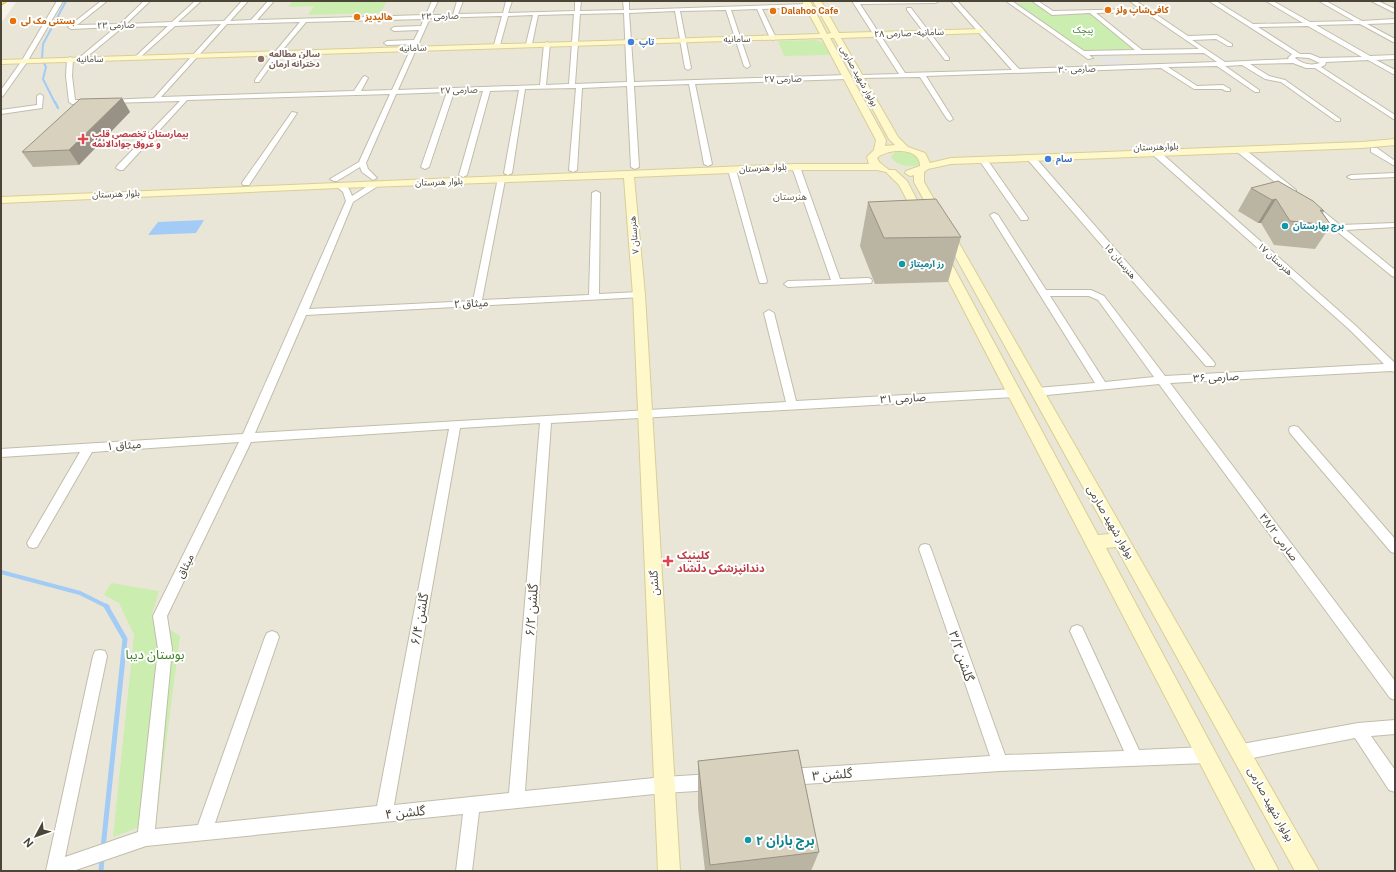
<svg xmlns="http://www.w3.org/2000/svg" width="1396" height="872" font-family="'Public Sans','Noto Sans Arabic',sans-serif">
<style>
.residential{fill:#eae6d7}
.green{fill:#cbedb0}
.parking{fill:#e7e5e1}
.water{fill:#a2cbf6}
.lines{fill:none;stroke-linecap:round;stroke-linejoin:round}
.stream-far3{stroke:#a2cbf6;stroke-width:2}
.stream-far2{stroke:#a2cbf6;stroke-width:2.5}
.stream-far1{stroke:#a2cbf6;stroke-width:4}
.stream{stroke:#a2cbf6;stroke-width:5}
.street-casing{stroke:#c2bdab;stroke-width:2}
.secondary-casing{stroke:#d9ce96;stroke-width:2}
.highway-casing{stroke:#e9b830;stroke-width:2}
.street{fill:#fff;fill-rule:evenodd}
.secondary{fill:#fff8ca;fill-rule:evenodd}
.highway{fill:#ffdd6b;fill-rule:evenodd}
.wall{fill:#bab4a3}
.shaded-wall{fill:#979285}
.building{fill:#d8d1be;stroke:#979285}
.food-dot{fill:#e8710a;stroke:#fff;stroke-width:1.5}
.shop-dot{fill:#3f7fe0;stroke:#fff;stroke-width:1.5}
.education-dot{fill:#8d6e63;stroke:#fff;stroke-width:1.5}
.health-dot{fill:#e0444e;stroke:#fff;stroke-width:1.5}
.culture-dot{fill:#0f9aa8;stroke:#fff;stroke-width:1.5}
.labels{text-anchor:middle;stroke-width:4;stroke-linejoin:round;paint-order:stroke}
.far-food-label{font-size:9px;font-weight:bold;fill:#c56008;stroke:#fff;text-anchor:start}
.far-street-label{font-size:9px;fill:#4a4537;stroke:#fff}
.far-park-label{font-size:9px;fill:#3e8225;stroke:#fff}
.far-shop-label{font-size:9px;font-weight:bold;fill:#366cbe;stroke:#fff;text-anchor:start}
.far-education-label{font-size:9px;font-weight:bold;fill:#785e54;stroke:#fff;text-anchor:start}
.far-health-label{font-size:9px;font-weight:bold;fill:#be3a42;stroke:#fff;text-anchor:start}
.far-culture-label{font-size:9px;font-weight:bold;fill:#0d838f;stroke:#fff;text-anchor:start}
.far-neighbourhood-label{font-size:10px;fill:#6e644d;stroke:#fff}
.street-label{font-size:11px;fill:#4a4537;stroke:#fff}
.health-label{font-size:11px;font-weight:bold;fill:#be3a42;stroke:#fff;text-anchor:start}
.near-street-label{font-size:13px;fill:#4a4537;stroke:#fff}
.near-park-label{font-size:13px;fill:#3e8225;stroke:#fff}
.near-culture-label{font-size:13px;font-weight:bold;fill:#0d838f;stroke:#fff;text-anchor:start}
</style>
<rect width="100%" height="100%" fill="#f6f3ea"/>
<path class="residential" d="M17,1H1395V871H1V23Z"/>
<path class="green" d="M293,1H387L380,13L308,15L314,6L288,7Z
M1035,2L1051,14L1032,15L1016,3Z
M1088,12L1135,50L1086,52L1033,15Z
M816,40L823,43L830,55L784,56L778,41Z
M898,151H914L922,164C912,168 897,167 891,157L894,153Z
M111,583L159,591L151,617L180,636L156,821L113,837L134,635L119,603L104,595Z"/>
<path class="parking" d="M1115,55L1126,65H1105L1095,56Z"/>
<path class="water" d="M204,220L196,233L148,235L158,222Z"/>
<g class="lines">
<path class="stream-far3" d="M42,59L43,44L66,1
M43,61L46,67L43,79L55,103"/>
<path class="stream-far2" d="M55,102L58,108"/>
<path class="stream-far1" d="M1,572L80,593L108,607"/>
<path class="stream" d="M103,848L125,639L106,606
M101,871L102,858"/>
<g class="street-casing">
<path id="street" d="M57,1H63L27,62L3,96L1,97V90L21,62Z
M101,1H107L77,25L120,24L144,1H150L126,24L172,22L195,1H201L178,22L224,21L242,1H248L230,21L251,20L268,1H274L257,20L426,15L432,1H438L431,15H453L457,1H463L458,14L503,13L506,1H512L508,13L575,11V1H581L580,11L624,10L623,1H629V10L809,4L812,6L811,7L762,9L776,38L773,40L770,38L757,9L731,10L750,66L747,68L744,66L726,10L680,11L691,68L688,70L685,68L675,11L629,13L634,82L847,75L850,77L847,79L695,84L712,164L708,166L704,164L689,84L634,86L639,167L635,169L631,167L627,86L582,88L577,170L573,172L569,170L576,88L525,89L512,173L508,175L504,173L519,90L490,91L467,175L463,177L459,175L483,91L454,92L429,167L425,169L421,167L447,92L396,94L366,163L368,169L377,178L373,180L362,172L360,167L337,181H334L330,179L359,162L390,94L187,100L123,170H120L116,168L117,166L180,101L110,103L107,101L108,100L154,98L221,24L175,26L138,59L135,57L136,56L168,26L123,27L83,60H79V58L116,27L71,29L68,27ZM624,13L627,82L575,84L580,14ZM574,14L569,84L546,85L550,44L547,42L544,44L540,85L398,90L430,18L502,16L494,45L497,47L500,45L508,16L533,15L526,44L529,46L532,44L538,15ZM424,19L421,26L394,27L391,29L394,31L419,30L414,40L387,41L384,43L387,45L413,44L392,90L361,91L368,78L365,76L363,77L354,91L161,97L227,24L300,22L275,52L255,80V82H259L279,54L306,22Z
M852,1H939L936,3L860,4L905,73L1012,70L951,1H957L1019,69L1217,62L1204,53L1089,55L1093,58L1088,59L1006,1H1012L1084,51L1135,50L1090,13L1052,15L1032,1H1038L1053,11L1140,9L1130,1H1136L1188,36L1217,35L1232,44V46H1228L1216,39L1192,40L1225,62L1289,59L1288,58L1292,54L1209,1H1216L1253,24L1303,23L1266,1H1273L1310,22L1354,21L1319,1H1326L1362,21L1395,19V23L1367,24L1395,39V43L1360,24L1316,25L1370,56L1395,55V59L1376,60L1395,70V75L1368,60L1326,62L1325,65L1321,67L1395,115V120L1315,68H1306L1293,63L1250,64L1269,76L1285,80L1340,119V121H1336L1281,82L1265,79L1242,65L1225,66L1259,90V92H1255L1217,66L1168,67L1197,86L1223,85L1230,89V91H1226L1222,89H1194L1161,68L926,76L953,119L950,121L947,119L920,77L858,78V76L860,75L899,74ZM1145,12L1199,49L1142,50L1096,13ZM1308,26L1362,57L1320,58L1310,54H1300L1258,27ZM1296,57L1309,58L1320,63C1311,66 1302,64 1295,58Z
M1371,1H1378L1395,9V13Z
M907,8H911L949,58V60H945L907,10Z
M70,57L73,59L72,76L75,100H90L93,102L92,103L72,104L69,102L66,76L67,59Z
M40,94L43,96L42,108L1,114V110L37,105V96Z
M292,112L297,113L249,185H243L242,183Z
M1236,147H1242L1296,190V194H1290L1236,151Z
M1371,148H1377L1395,161V166L1371,152Z
M1153,151H1159L1356,326L1395,363V372L1391,371L1170,383L1395,681V700L1390,698L1159,384L1037,396L1033,395L1032,392L1033,389L1037,388L1095,383L990,215L994,213L998,215L1046,290H1091L1104,296L1165,376L1384,364L1350,330L1153,155ZM1050,296H1089L1098,300L1154,377L1105,382Z
M1028,156H1034L1214,362L1215,364L1214,366H1206L1028,160Z
M980,158H986L1028,218L1027,220H1021L979,160Z
M793,165H796L800,167L840,279L868,278L871,279L872,281L871,283L788,287L784,284L788,281L831,280L792,167Z
M729,168H732L736,170L767,281L766,283H760L759,281L728,170Z
M1395,173V177L1351,179L1347,177L1351,175Z
M498,178H504L505,180L482,300L589,295L592,193L596,191L600,193L599,294L639,292L642,293L644,295L642,297L306,315L255,433L786,402L764,313L769,310L774,313L796,401L1014,389L1018,390L1019,393L1018,396L1014,397L551,423L525,791L664,777L712,774L718,776L720,782L718,788L712,790L664,793L479,812L472,871H456L463,814L146,846L73,871H46L93,656L95,651L100,650L105,651L107,656L65,857L138,832L158,649L153,616L239,442L92,452L37,547L33,548L29,547L27,543L80,452L1,457V449L243,434L346,201L343,192L335,185L336,183H342L349,189L352,196L374,182H377L381,184L353,202L309,309L473,301ZM540,423L509,793L394,805L460,428ZM449,429L377,806L215,823L279,637L277,633L272,631L267,633L265,637L198,825L155,829L172,649L167,616L251,442Z
M1313,208H1319L1340,225L1395,223V227L1346,230L1395,270V277L1392,276L1313,212Z
M1294,426L1298,427L1395,539V553L1391,552L1290,433L1289,430L1290,427Z
M925,544L929,545L931,549L1005,755L1124,751L1070,631L1072,627L1077,625L1082,627L1139,750L1206,747L1211,750L1214,755L1211,760L1206,763L1000,771L789,785L783,783L781,777L783,771L789,769L990,756L919,549L921,545Z
M1395,720V734L1371,736L1395,770V792L1389,790L1355,738L1242,760L1237,757L1234,752L1237,747L1242,744L1358,723Z"/>
</g>
<g class="secondary-casing">
<path id="secondary" d="M802,1H810L827,34L831,33L813,1H821L839,33L983,29V33H980L841,38L898,137L908,147L925,153L930,163L951,158L1362,142L1395,139V145L1362,148L951,164L928,169L924,172V182L1319,871H1295L1116,547L1106,548L1279,871H1256L935,255L937,253H945L947,255L1098,535L1109,534L914,182V175L910,176L905,173L906,171L920,166C921,147 887,148 877,158L879,162L889,170H895L907,181L926,217L921,220L916,217L899,185L886,172L877,170H796L634,177L645,295L680,871H658L633,295L624,178L339,188L1,203V197L796,164H869L867,157L874,150L876,140L822,38L1,64V60L820,34ZM830,38H834L889,139L895,145L885,146L886,140Z"/>
</g>
<g class="highway-casing">
<path id="highway" d="M1,1H7L1,5Z"/>
</g>
<use href="#street" class="street"/>
<use href="#secondary" class="secondary"/>
<use href="#highway" class="highway"/>
</g>
<path class="wall" d="M122,98L130,112L79,165L33,167L22,152Z
M1251,188L1324,211L1323,213L1331,225L1315,249L1274,245L1261,223H1258L1238,211Z
M868,202L961,237L948,282L875,284L860,246Z
M698,761L819,852L811,871H705L698,808Z"/>
<path class="shaded-wall" d="M122,98L130,112L79,165L69,150Z
M1276,199L1261,223H1258L1272,200Z"/>
<path class="building" d="M122,98L69,150L22,152L80,99Z
M1278,181L1313,201L1324,211L1320,210L1331,225L1290,221L1276,199L1272,200L1251,188Z
M936,199L961,237L884,238L868,202Z
M798,750L819,852L710,865L698,761Z"/>
<g class="food-dot">
<circle cx="1108" cy="10" r="4"/>
<circle cx="773" cy="11" r="4"/>
<circle cx="357" cy="17" r="4"/>
<circle cx="13" cy="21" r="4"/>
</g>
<g class="shop-dot">
<circle cx="631" cy="42" r="4"/>
<circle cx="1048" cy="159" r="4"/>
</g>
<circle class="education-dot" cx="261" cy="59" r="4"/>
<g class="health-dot">
<path d="M81 133h4v4h4v4h-4v4h-4v-4h-4v-4h4z"/>
<path d="M666 555h4v4h4v4h-4v4h-4v-4h-4v-4h4z"/>
</g>
<g class="culture-dot">
<circle cx="1285" cy="226" r="4"/>
<circle cx="902" cy="264" r="4"/>
<circle cx="748" cy="840" r="4"/>
</g>
<g class="labels">
<g class="far-food-label">
<text x="1116" y="13">کافی‌شاپ ولز</text>
<text x="781" y="14">Dalahoo Cafe</text>
<text x="365" y="20">هالیدیز</text>
<text x="21" y="24">بستنی مک لی</text>
</g>
<g class="far-street-label">
<text transform="translate(440 16) rotate(-2)" y="3">صارمی ۲۳</text>
<text transform="translate(116 25) rotate(-2)" y="3">صارمی ۲۳</text>
<text transform="translate(909 33) rotate(-2)" y="3">سامانیه - صارمی ۲۸</text>
<text transform="translate(737 39) rotate(-1)" y="3">سامانیه</text>
<text transform="translate(413 48) rotate(-2)" y="3">سامانیه</text>
<text transform="translate(90 59) rotate(-1)" y="3">سامانیه</text>
<text transform="translate(1077 69) rotate(-2)" y="3">صارمی ۳۰</text>
<text transform="translate(859 76) rotate(61)" y="3">بولوار شهید صارمی</text>
<text transform="translate(783 79) rotate(-1)" y="3">صارمی ۲۷</text>
<text transform="translate(459 90) rotate(-2)" y="3">صارمی ۲۷</text>
<text transform="translate(1156 147) rotate(-2)" y="3">بلوارهنرستان</text>
<text transform="translate(763 168) rotate(-3)" y="3">بلوار هنرستان</text>
<text transform="translate(439 182) rotate(-2)" y="3">بلوار هنرستان</text>
<text transform="translate(116 194) rotate(-2)" y="3">بلوار هنرستان</text>
<text transform="translate(634 235) rotate(-95)" y="3">هنرستان ۷</text>
<text transform="translate(1275 259) rotate(42)" y="3">هنرستان ۱۷</text>
<text transform="translate(1120 261) rotate(49)" y="3">هنرستان ۱۵</text>
</g>
<g class="far-park-label">
<text x="1083" y="33">پیچک</text>
</g>
<g class="far-shop-label">
<text x="639" y="45">تاپ</text>
<text x="1056" y="162">سام</text>
</g>
<g class="far-education-label">
<text x="269" y="57">سالن مطالعه<tspan x="269" dy="10">دخترانه آرمان</tspan></text>
</g>
<g class="far-health-label">
<text x="92" y="137">بیمارستان تخصصی قلب<tspan x="92" dy="10">و عروق جوادالائمه</tspan></text>
</g>
<g class="far-culture-label">
<text x="1293" y="229">برج بهارستان</text>
<text x="910" y="267">رز آرمیتاژ</text>
</g>
<g class="far-neighbourhood-label">
<text x="790" y="200">هنرستان</text>
</g>
<g class="street-label">
<text transform="translate(471 303) rotate(-3)" y="4">میثاق ۲</text>
<text transform="translate(1216 377) rotate(-3)" y="4">صارمی ۳۶</text>
<text transform="translate(903 398) rotate(-3)" y="4">صارمی ۳۱</text>
<text transform="translate(124 445) rotate(-4)" y="4">میثاق ۱</text>
<text transform="translate(1111 522) rotate(60)" y="4">بولوار شهید صارمی</text>
<text transform="translate(1279 537) rotate(53)" y="4">صارمی ۳۸/۲</text>
<text transform="translate(185 566) rotate(-64)" y="4">میثاق</text>
<text transform="translate(654 583) rotate(-93)" y="4">گلشن</text>
<text transform="translate(1271 804) rotate(61)" y="4">بولوار شهید صارمی</text>
</g>
<g class="health-label">
<text x="677" y="559">کلینیک<tspan x="677" dy="13">دندانپزشکی دلشاد</tspan></text>
</g>
<g class="near-street-label">
<text transform="translate(531 610) rotate(-86)" y="5">گلشن ۶/۲</text>
<text transform="translate(419 619) rotate(-80)" y="5">گلشن ۶/۴</text>
<text transform="translate(962 656) rotate(71)" y="5">گلشن ۳/۲</text>
<text transform="translate(832 774) rotate(-4)" y="5">گلشن ۳</text>
<text transform="translate(405 812) rotate(-6)" y="5">گلشن ۴</text>
</g>
<g class="near-park-label">
<text x="155" y="659">بوستان دیبا</text>
</g>
<g class="near-culture-label">
<text x="756" y="845">برج باران ۲</text>
</g>
</g>
<rect width="1396" height="872" fill="none" stroke="#4a4537" stroke-width="4"/>
<g transform="translate(36 836) rotate(229)" stroke="#ffffff" stroke-width="3" paint-order="stroke">
<path d="M0-3L7 15L0 10L-7 15Z" fill="#4a4537"/>
<text y="-6" font-size="11" font-weight="bold" text-anchor="middle" fill="#4a4537">N</text>
</g>
</svg>
